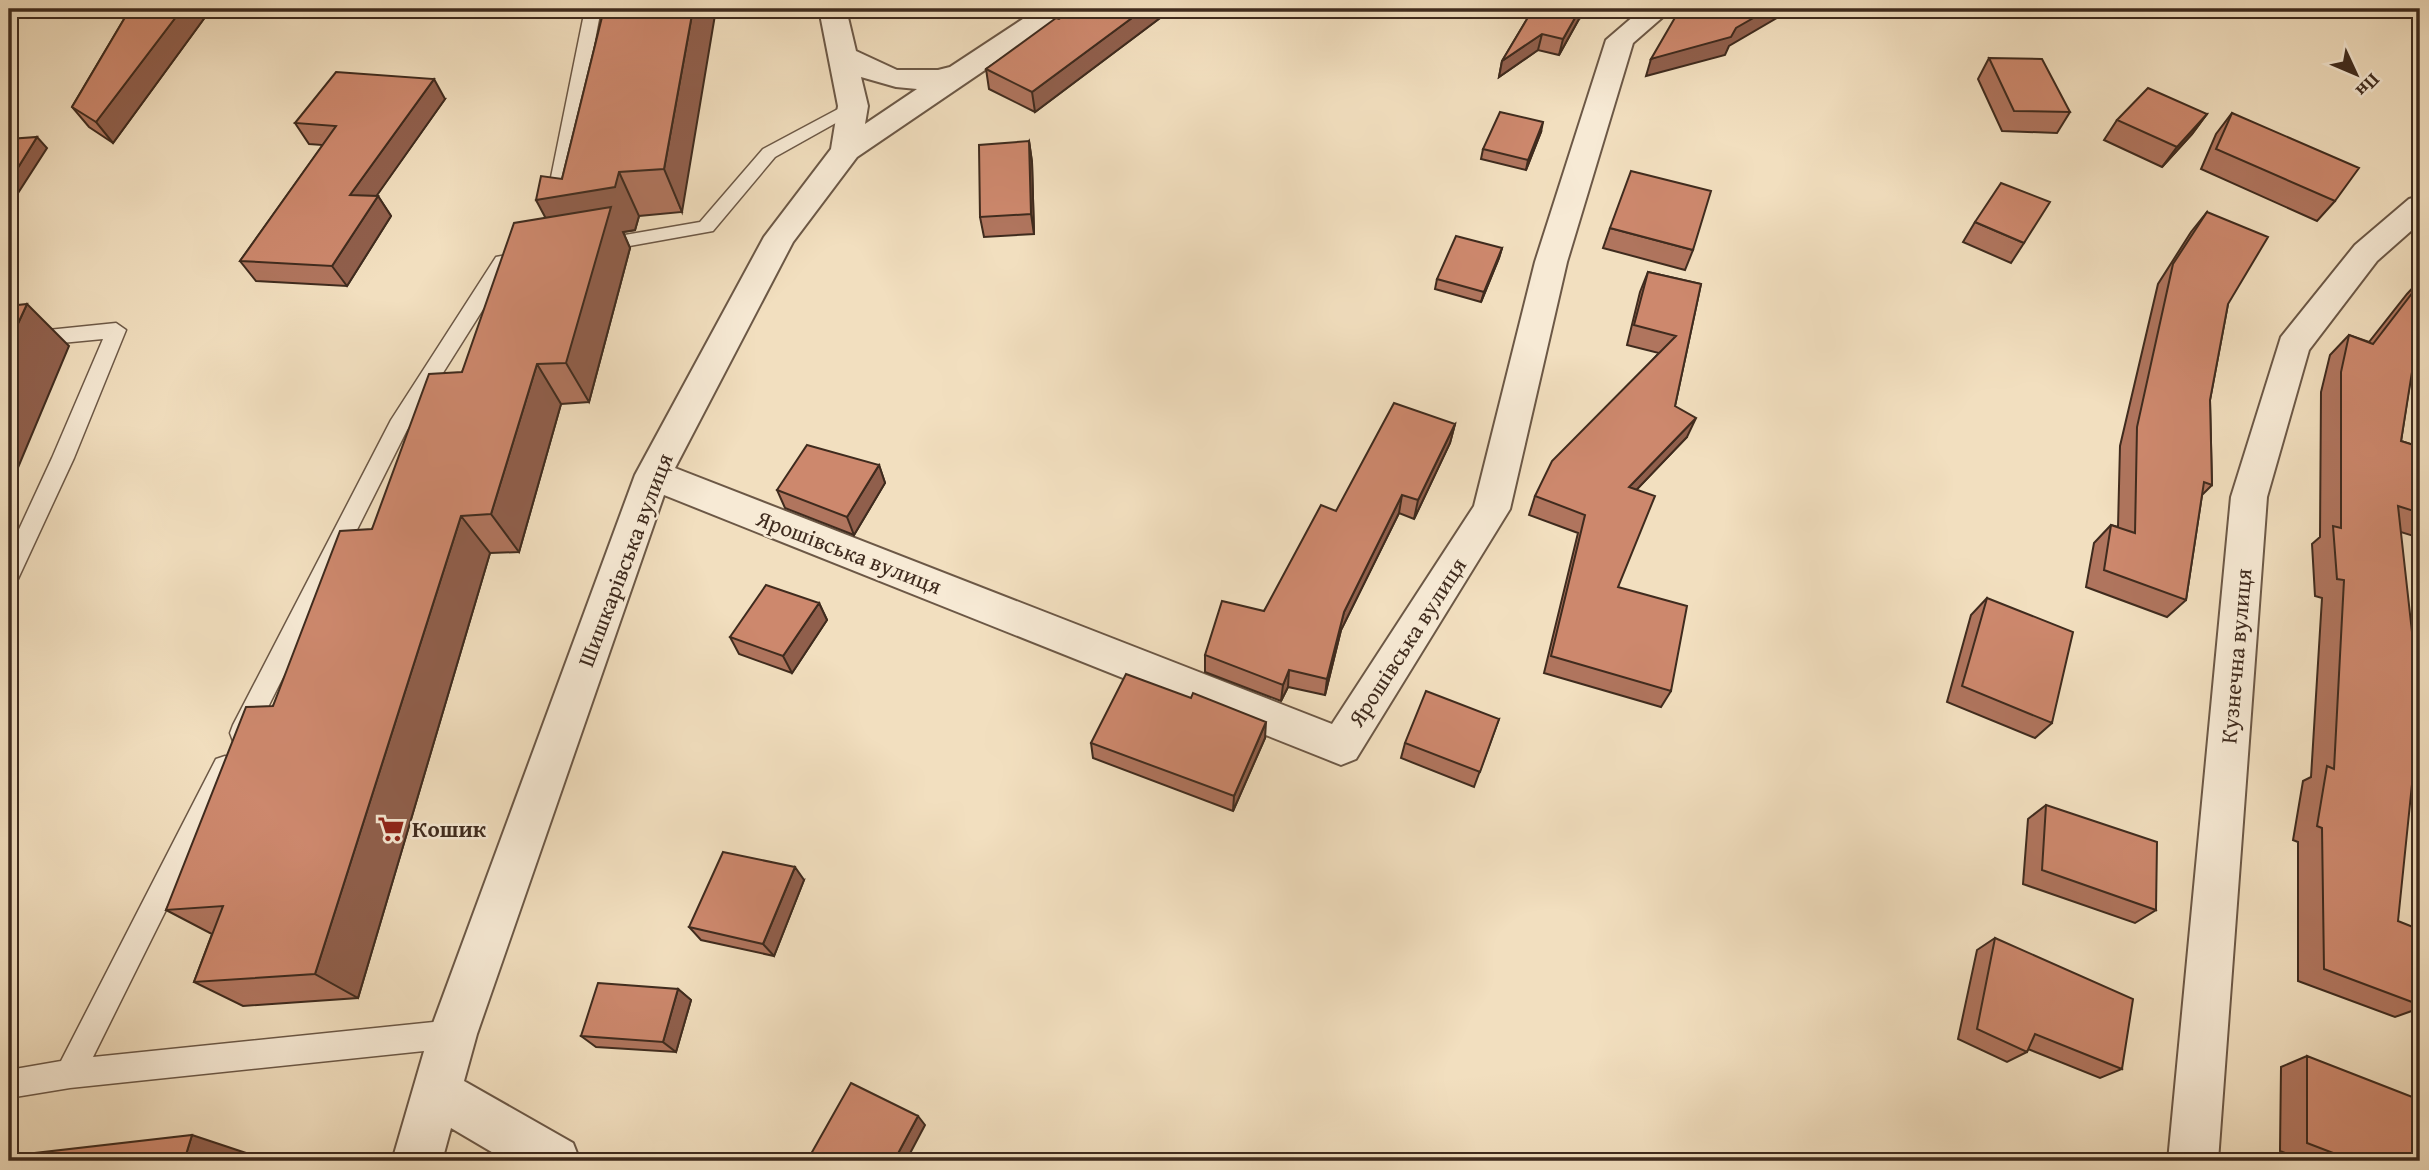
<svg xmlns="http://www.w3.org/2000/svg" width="2429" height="1170" font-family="'Gentium Book Plus',serif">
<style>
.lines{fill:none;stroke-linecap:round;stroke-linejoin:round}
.service-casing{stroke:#6c5846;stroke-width:3}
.minor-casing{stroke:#6c5846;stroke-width:4}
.service{fill:#f7ead5;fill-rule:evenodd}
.minor{fill:#f7ead5;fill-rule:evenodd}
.wall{fill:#b0755e;stroke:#3f2b1e;stroke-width:2}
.shaded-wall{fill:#905f4c;stroke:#3f2b1e;stroke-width:2}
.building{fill:#cd886d;stroke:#3f2b1e;stroke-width:2}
.labels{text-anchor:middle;stroke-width:5;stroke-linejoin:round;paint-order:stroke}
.street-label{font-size:23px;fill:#3f2b1e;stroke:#f7ead5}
.poi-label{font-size:23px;font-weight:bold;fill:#3f2b1e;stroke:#f7ead5;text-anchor:start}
</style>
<rect width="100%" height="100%" fill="#f2dfbf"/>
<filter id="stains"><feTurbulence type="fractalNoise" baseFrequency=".00286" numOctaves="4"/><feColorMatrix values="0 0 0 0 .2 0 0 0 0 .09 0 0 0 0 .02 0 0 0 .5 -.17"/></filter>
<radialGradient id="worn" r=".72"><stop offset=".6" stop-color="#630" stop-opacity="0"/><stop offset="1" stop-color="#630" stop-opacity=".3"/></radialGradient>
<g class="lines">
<g class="service-casing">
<path id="service" d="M585,9H601L563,207L554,213L545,207Z
M853,101L862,106L859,110L775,157L713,231L596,252L587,246L596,240L700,222L763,149Z
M521,252L528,254L530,259L528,264L509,268L407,430L251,741L242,744L233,741L230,733L233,725L391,420L496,257Z
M116,323L126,330L74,458L17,581L9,583V551L52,458L103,339L9,348V334Z
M225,756L234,759L237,767L93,1057L453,1020L463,1024L467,1034L463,1044L453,1048L70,1088L9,1098V1070L61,1061L216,759Z"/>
</g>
<g class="minor-casing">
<path id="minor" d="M819,9H846L856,51L897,70H938L950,67L1038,9H1070L1066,15L857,157L793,242L675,468L1332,724L1474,506L1535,262L1606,40L1642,9H1672L1633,43L1567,262L1510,509L1356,759L1341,765L1326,759L664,495L477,1034L464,1081L573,1143L580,1161H507L451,1128L442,1161H392L429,1034L635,475L764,237L831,149L838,106ZM861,77L896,87L917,89L865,124L868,106Z
M2420,196V223L2377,261L2309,350L2267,497L2218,1161H2168L2231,497L2281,337L2355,245L2409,199Z"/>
</g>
<use href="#service" class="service"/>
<use href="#minor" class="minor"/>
</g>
<path class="wall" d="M130,9H211L113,143L89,127L72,107Z
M604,9L682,212L639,216L635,230L623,232L630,248L589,402L561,404L519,552L490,553L358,998L243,1006L194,982L212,934L166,910L273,706L372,529L462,372L546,218L562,179Z
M1074,9H1172L1035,112L989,89L986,69Z
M1533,9H1592L1579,19L1559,55L1538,50L1499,77L1502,61Z
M1989,58L2070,112L2057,133L2002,131L1978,79Z
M445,99L376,196H378L391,216L347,286L256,281L240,261L323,145L309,144L295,123Z
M2232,113L2335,201L2317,221L2201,169L2216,134Z
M2207,114L2192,134L2162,167L2104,140L2117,120Z
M1541,132L1526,170L1481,159L1483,149Z
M1029,141L1032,162L1034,234L984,237L980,217Z
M2207,212L2228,304L2210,400L2212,485L2202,495L2186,600L2167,617L2086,587L2094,543L2111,525L2118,527L2120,446L2158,284L2191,232Z
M1975,222L2024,243L2011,263L1963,242Z
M1610,228L1693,250L1685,270L1603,248Z
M1502,248L1499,258L1481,302L1435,289L1437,279Z
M1648,272L1701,284L1675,406L1687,437L1636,490L1618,587L1671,691L1661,707L1544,673L1578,533L1529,515L1535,496L1659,353L1627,345L1640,292Z
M2420,280V359L2414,356L2401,441L2420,447V538L2401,532L2398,921L2420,1008L2395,1017L2298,981V842L2293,840L2303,781L2311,777L2322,598L2315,596L2312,544L2320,537L2321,392L2330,355L2349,335L2369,342L2407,294Z
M1455,424L1450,443L1414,519L1399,513L1341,630L1325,695L1288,687L1281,701L1205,672V655L1264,611L1336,511Z
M879,465L885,483L854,535L785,508L777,490Z
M1987,598L2052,723L2035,738L1947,702L1971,615Z
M819,603L827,620L792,673L739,654L730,637Z
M1499,719L1474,787L1401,758L1405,743Z
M1265,738L1233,811L1093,758L1091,743Z
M2046,805L2156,910L2135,923L2023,884L2028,819Z
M804,880L774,956L701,940L689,927Z
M1995,938L2122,1069L2100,1078L2028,1049L2027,1052L2007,1062L1958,1039L1977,950Z
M678,989L691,1000L676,1052L596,1047L581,1036Z
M2307,1056L2420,1161H2305L2280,1151L2281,1067Z"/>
<path class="shaded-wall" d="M182,9H211L113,143L96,122Z
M693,9H716L682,212L664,169Z
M1144,9H1172L1035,112L1032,92Z
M1580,9H1592L1579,19L1559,55L1563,39Z
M1769,9H1792L1729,46L1725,55L1646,76L1651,59Z
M1542,34L1538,50L1499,77L1502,61Z
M434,79L445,99L363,215L350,195Z
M2207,114L2192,134L2162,167L2177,147Z
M1543,122L1541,132L1526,170L1528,160Z
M37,137L47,148L9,207V182Z
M1029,141L1032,162L1034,234L1031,214Z
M619,172L639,216L635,230L623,232L630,248L589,402L566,363L559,243L536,200Z
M378,196L391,216L347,286L332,266Z
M1502,248L1499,258L1481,302L1484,292Z
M27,304L69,346L9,489V343Z
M537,364L561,404L519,552L491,514Z
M1696,418L1687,437L1621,506L1629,487Z
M1455,424L1450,443L1414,519L1418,500Z
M879,465L885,483L854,535L847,517Z
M1402,495L1399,513L1341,630L1325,695L1327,679L1344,612Z
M461,516L490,553L358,998L315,974Z
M819,603L827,620L792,673L783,656Z
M1289,670L1288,687L1281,701L1283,685Z
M1266,722L1265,738L1233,811L1234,796Z
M795,867L804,880L774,956L763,944Z
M678,989L691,1000L676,1052L663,1042Z
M918,1116L925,1125L906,1161H894Z
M192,1135L246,1153L244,1161H184Z"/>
<path class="building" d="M130,9H182L96,122L72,107Z
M604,9H693L664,169L619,172L615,187L536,200L541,176L562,179Z
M1074,9H1144L1032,92L986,69L1056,18L1059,19Z
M1533,9H1580L1563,39L1542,34L1502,61Z
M1680,9H1769L1736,28L1731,37L1651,59Z
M1989,58L2042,59L2070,112L2014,111Z
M336,72L434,79L350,195L378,196L332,266L240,261L336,126L295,123Z
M2148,88L2207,114L2177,147L2117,120Z
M1500,112L1543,122L1528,160L1483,149Z
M2232,113L2359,168L2335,201L2216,149Z
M37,137L9,182V139Z
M1029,141L1031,214L980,217L979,145Z
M1631,171L1711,191L1693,250L1610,228Z
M2001,183L2050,202L2024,243L1975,222Z
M611,207L566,363L537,364L491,514L461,516L315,974L194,982L223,906L166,910L246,707L273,706L340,531L372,529L429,374L462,372L514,223Z
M2207,212L2268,237L2228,304L2210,400L2212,485L2204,482L2186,600L2104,570L2111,525L2135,533L2137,427L2173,264Z
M1456,236L1502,248L1484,292L1437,279Z
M1648,272L1701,284L1675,406L1696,418L1629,487L1655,496L1618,587L1687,606L1671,691L1551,656L1585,515L1535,496L1552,461L1676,336L1634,325Z
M2420,283V329L2419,328L2401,441L2420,447V513L2398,506L2417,677L2415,755L2398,921L2418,929L2420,955V1005L2324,969L2322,828L2317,826L2327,766L2334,769L2344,580L2337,579L2333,526L2341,528V372L2349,335L2373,344Z
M27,304L9,343V306Z
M1394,403L1455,424L1418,500L1402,495L1344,612L1327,679L1289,670L1283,685L1205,655L1222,601L1264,611L1321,505L1336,511Z
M807,445L879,465L847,517L777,490Z
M766,585L819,603L783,656L730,637Z
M1987,598L2073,632L2052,723L1962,686Z
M1126,674L1191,698L1193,693L1266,722L1234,796L1091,743Z
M1426,691L1499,719L1480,772L1405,743Z
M2046,805L2157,842L2156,910L2042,870Z
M723,852L795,867L763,944L689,927Z
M1995,938L2133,999L2122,1069L2035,1034L2027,1052L1977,1029Z
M598,983L678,989L663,1042L581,1036Z
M2307,1056L2420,1100V1161H2354L2307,1143Z
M851,1083L918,1116L894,1161H807Z
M192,1135L184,1161H9V1156Z"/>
<defs>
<g id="supermarket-bare" transform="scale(2.1)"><path d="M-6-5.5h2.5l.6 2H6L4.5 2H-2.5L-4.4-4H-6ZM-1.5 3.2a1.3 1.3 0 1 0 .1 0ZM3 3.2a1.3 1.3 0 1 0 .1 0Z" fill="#8f2418" stroke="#f7ead5" stroke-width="2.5" paint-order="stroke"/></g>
</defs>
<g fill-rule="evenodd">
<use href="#supermarket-bare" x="391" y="829"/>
</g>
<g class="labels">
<g class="street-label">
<text transform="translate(849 552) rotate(21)" y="8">Ярошівська вулиця</text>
<text transform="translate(625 560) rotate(-69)" y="8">Шишкарівська вулиця</text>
<text transform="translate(1407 642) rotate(-57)" y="8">Ярошівська вулиця</text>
<text transform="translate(2236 656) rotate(-85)" y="8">Кузнечна вулиця</text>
</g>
<g class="poi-label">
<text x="412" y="837">Кошик</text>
</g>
</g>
<rect width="2429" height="1170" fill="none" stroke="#f2dfbf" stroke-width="35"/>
<rect x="10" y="10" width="2408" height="1149" fill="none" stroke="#3f2b1e" stroke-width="3.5"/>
<rect x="18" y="18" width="2394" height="1135" fill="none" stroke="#3f2b1e" stroke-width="2"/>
<g transform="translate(2356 74) rotate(134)" stroke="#f7ead5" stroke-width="5" paint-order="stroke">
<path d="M0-5L12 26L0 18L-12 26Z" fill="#3f2b1e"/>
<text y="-10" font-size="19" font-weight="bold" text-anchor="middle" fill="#3f2b1e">Пн</text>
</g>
<rect width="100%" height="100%" filter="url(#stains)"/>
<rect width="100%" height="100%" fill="url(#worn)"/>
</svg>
